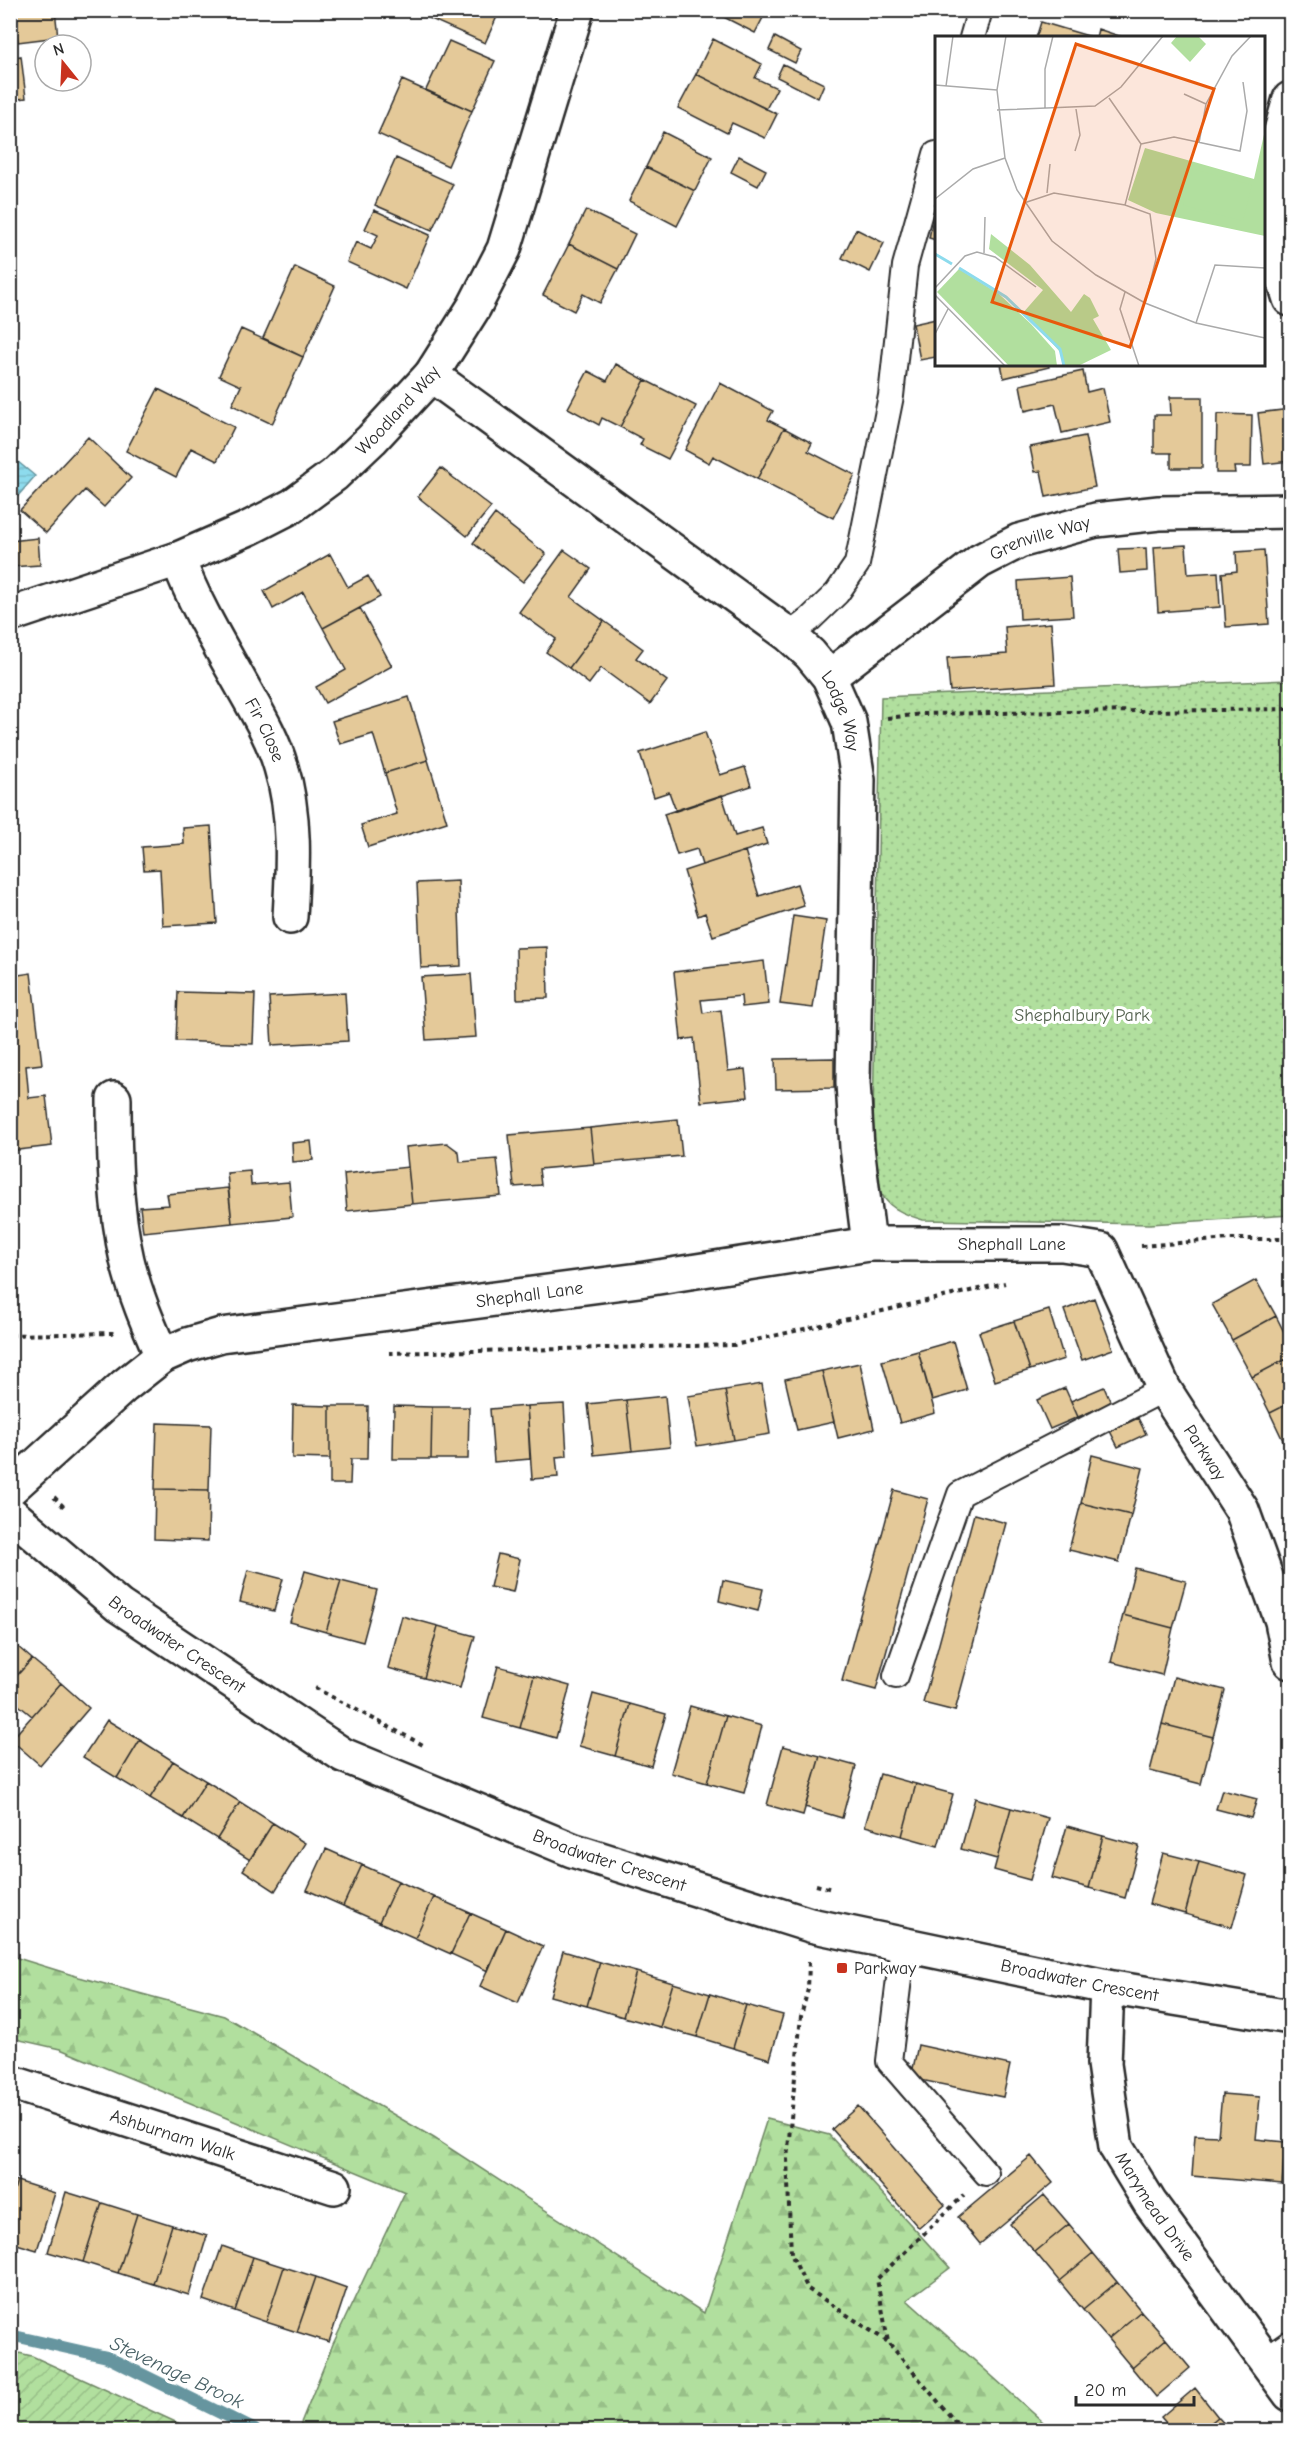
<svg xmlns="http://www.w3.org/2000/svg" width="1301" height="2441" font-family="'Comic Neue',sans-serif">
<style>
.forest{fill:url(#forest-firs);stroke:#6e8564;stroke-width:1.5}
.park{fill:url(#park-dots);stroke:#6e8564;stroke-width:1.5}
.garden{fill:url(#garden-furrows);stroke:#6e8564;stroke-width:1.5}
.water{fill:url(#water-rules);stroke:#66959f;stroke-width:1.5}
.lines{fill:none;stroke-linecap:round;stroke-linejoin:round}
.stream{stroke:#66959f;stroke-width:12}
.building{fill:#e4c999;stroke:#2b2b2b;stroke-width:1.5}
.lane-casing{stroke:#2b2b2b;stroke-width:28}
.street-casing{stroke:#2b2b2b;stroke-width:38}
.secondary-casing{stroke:#2b2b2b;stroke-width:38}
.path{stroke:#2b2b2b;stroke-width:4;stroke-dasharray:4.5 4.5;stroke-linecap:butt}
.lane{stroke:#fff;stroke-width:24}
.street{stroke:#fff;stroke-width:33}
.secondary{stroke:#fff;stroke-width:33}
.poi-dot{fill:#c8321e;stroke:#fff;stroke-width:2}
.labels{text-anchor:middle;stroke-width:6;stroke-linejoin:round;paint-order:stroke}
.street-label{font-size:18px;fill:#2b2b2b;stroke:#fff}
.park-label{font-size:18px;fill:#53614e;stroke:#fff}
.poi-label{font-size:18px;fill:#2b2b2b;stroke:#fff;text-anchor:start}
.water-label{font-size:20px;font-style:italic;fill:#486065;stroke:#fff}
.inset-river{fill:none;stroke:#8ddbed;stroke-width:3}
.inset-road{fill:none;stroke:#aaa;stroke-width:1.5}
.view{fill:#e8590c;fill-opacity:0.15;stroke:#e8590c;stroke-width:3}
.inset-edge{fill:none;stroke:#2b2b2b;stroke-width:3}
</style>
<defs>
<pattern id="forest-firs" width="22" height="20" patternUnits="userSpaceOnUse" patternTransform="scale(1.5)"><rect width="22" height="20" fill="#b1df9e"/><path d="M5 1l3.5 6h-7zM16 11l3.5 6h-7z" fill="#98c088"/></pattern>
<pattern id="park-dots" width="8" height="8" patternUnits="userSpaceOnUse" patternTransform="scale(1.5)"><rect width="8" height="8" fill="#b1df9e"/><path d="M2 2h.1M6 6h.1" fill="none" stroke="#98c088" stroke-width="1.8" stroke-linecap="round"/></pattern>
<pattern id="garden-furrows" width="10" height="10" patternUnits="userSpaceOnUse" patternTransform="scale(1.5)"><rect width="10" height="10" fill="#b1df9e"/><path d="M-1 1l2-2M0 10L10 0M9 11l2-2" fill="none" stroke="#98c088"/></pattern>
<pattern id="water-rules" width="6" height="5" patternUnits="userSpaceOnUse" patternTransform="scale(1.5)"><rect width="6" height="5" fill="#8ddbed"/><path d="M0 2.5h6" fill="none" stroke="#7abccb"/></pattern>
</defs>
<rect width="100%" height="100%" fill="#fff"/>
<filter id="ink" filterUnits="userSpaceOnUse"><feTurbulence type="fractalNoise" baseFrequency=".0167" numOctaves="2"/><feDisplacementMap in="SourceGraphic" scale="12" xChannelSelector="R" yChannelSelector="G"/><feConvolveMatrix kernelMatrix="1 2 1 2 8 2 1 2 1" color-interpolation-filters="sRGB"/></filter>
<g filter="url(#ink)">
<path class="forest" d="M11,1956L79,1977L224,2016L434,2138L704,2313L767,2119L829,2135L950,2268L907,2300L1052,2430H298L333,2344L405,2192L60,2049L11,2038Z"/>
<path class="park" d="M1290,680V1215L1150,1224L923,1220C892,1211 882,1203 872,1172L881,697Z"/>
<path class="garden" d="M10,2351L32,2356L193,2430H11Z"/>
<path class="water" d="M17,461L35,476L11,504V469Z"/>
<g class="lines">
<path class="stream" d="M10,2335L107,2357L255,2430"/>
</g>
<path class="building" d="M13,10H55L58,37L18,42Z
M427,10H500L485,43L424,16Z
M710,10H767L755,33Z
M930,10H948L944,18Z
M1041,22L1095,38H1036Z
M1098,29L1125,38H1096Z
M775,37L801,51L795,63L769,50Z
M713,39L762,64L755,78L777,88L766,109L696,74Z
M449,41L495,61L472,111L426,90Z
M21,56L26,98L10,100V58Z
M783,64L824,84L818,98L777,77Z
M696,74L777,114L765,138L732,123L727,133L678,108Z
M402,80L472,111L448,166L378,134Z
M663,132L712,157L695,191L646,167Z
M739,156L766,170L758,186L731,172Z
M396,158L453,184L432,230L375,205Z
M646,167L695,191L677,226L629,201Z
M936,205V240L929,238Z
M374,210L430,235L406,289L347,262L356,242L371,249L378,235L365,229Z
M586,210L635,234L618,269L569,244Z
M856,229L884,243L870,272L842,258Z
M569,244L618,269L600,303L583,294L574,311L543,295Z
M295,267L335,286L303,357L263,338Z
M936,319V357L920,360L913,324Z
M241,329L303,357L272,424L232,405L241,386L219,376Z
M616,364L645,380L620,427L602,418L599,425L568,408L588,371L607,381Z
M1001,364H1048L1049,367L1004,378Z
M1083,371L1087,392L1103,388L1110,422L1062,433L1055,404L1025,411L1020,385Z
M645,380L696,406L668,459L640,445L643,439L620,427Z
M720,383L773,411L768,420L784,428L757,479L713,456L709,463L685,450Z
M158,389L234,427L217,461L191,448L176,477L126,451Z
M1170,397H1202V468H1171V453H1154V415H1171Z
M1290,409V461L1264,464L1258,413Z
M1217,414L1252,415L1251,467H1234L1235,473H1216Z
M784,428L812,443L808,451L855,475L833,518L757,479Z
M1085,436L1095,487L1046,497L1041,471L1035,472L1030,447Z
M88,437L131,478L104,507L85,490L46,533L20,510Z
M441,468L491,507L467,536L418,497Z
M495,514L546,554L523,582L473,543Z
M38,538L40,565L10,567V541Z
M1186,545L1188,574L1218,572L1220,607L1158,612L1154,547Z
M1146,548L1147,571L1120,573L1118,549Z
M564,550L591,569L571,597L604,621L569,668L546,652L556,639L519,612Z
M1264,550L1269,624L1226,627L1222,573L1237,571L1236,552Z
M1284,550H1290V616H1289Z
M330,554L348,587L368,576L380,597L323,628L303,592L273,609L264,591Z
M1070,577L1073,616L1020,619L1018,581Z
M360,608L392,666L325,703L316,687L346,670L323,628Z
M604,621L643,649L636,658L667,681L650,704L601,668L589,684L569,668Z
M1051,623L1055,684L950,691L947,658L1007,654L1005,627Z
M409,697L428,760L385,773L373,734L340,744L332,721Z
M705,732L720,775L745,767L751,786L676,811L669,792L654,797L640,753Z
M428,760L447,822L368,847L361,825L397,814L385,773Z
M722,795L735,836L762,828L767,844L702,865L697,849L677,855L664,814Z
M211,826L217,923L163,926L160,869L144,870L142,847L184,844L183,828Z
M745,851L759,896L797,884L804,906L713,936L705,913L698,916L684,871Z
M458,881L461,966L421,968L417,883Z
M793,916L826,921L813,1008L780,1004Z
M547,947L548,998L517,999L516,948Z
M764,961L769,1004L742,1007L741,996L701,1000L703,1013L721,1010L728,1071L745,1069L748,1097L701,1102L694,1038L681,1040L674,972Z
M10,962L12,976L31,973L42,1064L26,1066L29,1098L46,1096L52,1146L10,1151Z
M471,974L476,1037L426,1040L421,977Z
M178,992L255,994L253,1044L176,1041Z
M345,993L348,1041L272,1045L269,997Z
M834,1058V1088L776,1089L775,1059Z
M678,1119L682,1156L594,1164L590,1128Z
M590,1128L594,1164L539,1169L541,1185L514,1187L509,1135Z
M311,1141L313,1160L293,1162L292,1143Z
M447,1143L459,1152L460,1162L497,1159L501,1196L412,1204L406,1147Z
M408,1167L412,1204L347,1211L344,1174Z
M250,1171L251,1185L289,1182L292,1217L232,1223L227,1173Z
M228,1188L232,1223L143,1232L140,1207L169,1205L167,1194Z
M1256,1280L1276,1316L1232,1340L1212,1304Z
M1094,1298L1113,1349L1082,1360L1064,1310Z
M1049,1310L1064,1359L1030,1370L1014,1321Z
M1276,1316L1290,1344V1357L1252,1377L1232,1340Z
M1014,1321L1030,1370L995,1381L979,1332Z
M953,1341L967,1390L932,1400L918,1351Z
M918,1351L935,1413L900,1423L882,1361Z
M1290,1357V1403L1270,1413L1252,1377Z
M860,1363L874,1429L838,1438L822,1371Z
M822,1371L834,1422L797,1430L785,1379Z
M762,1384L770,1434L734,1440L725,1390Z
M1104,1387L1111,1403L1078,1417L1071,1401Z
M1065,1388L1078,1417L1050,1429L1037,1400Z
M725,1390L734,1440L697,1446L688,1396Z
M665,1396L670,1447L632,1451L626,1400Z
M626,1400L632,1451L594,1455L588,1404Z
M1290,1403V1450L1288,1451L1270,1413Z
M564,1404L567,1456L556,1457L558,1477L532,1479L527,1406Z
M293,1405L330,1406V1459L292,1458Z
M330,1406H368L367,1459H351L350,1484H330Z
M394,1406L432,1407L431,1459H393Z
M527,1406L530,1459L494,1462L490,1409Z
M432,1407H469L468,1459H431Z
M1138,1418L1146,1434L1118,1447L1110,1431Z
M157,1423L211,1425L209,1490L155,1489Z
M1092,1455L1143,1468L1131,1515L1081,1503Z
M155,1489L209,1490L208,1541L154,1539Z
M894,1490L928,1499L876,1690L842,1681Z
M1081,1503L1131,1515L1119,1562L1069,1550Z
M974,1514L1006,1523L955,1711L923,1703Z
M498,1554L520,1559L513,1592L490,1587Z
M1135,1568L1186,1581L1173,1628L1123,1615Z
M248,1570L283,1579L274,1611L240,1602Z
M305,1571L341,1581L326,1632L290,1622Z
M723,1580L763,1589L758,1611L719,1601Z
M341,1581L377,1590L363,1642L326,1632Z
M1123,1615L1173,1628L1162,1675L1111,1662Z
M402,1616L438,1626L424,1678L388,1668Z
M438,1626L475,1636L460,1688L424,1678Z
M10,1640L32,1659L10,1683Z
M32,1659L61,1683L32,1716L10,1698V1683Z
M498,1666L534,1676L520,1728L483,1718Z
M534,1676L570,1686L556,1738L520,1728Z
M1174,1677L1225,1690L1213,1737L1162,1724Z
M61,1683L89,1708L40,1765L11,1740Z
M593,1694L630,1704L615,1756L579,1746Z
M630,1704L666,1714L651,1766L615,1756Z
M690,1706L726,1716L707,1783L671,1773Z
M726,1716L762,1726L744,1793L707,1783Z
M107,1720L140,1740L117,1778L83,1757Z
M1162,1724L1213,1737L1201,1784L1150,1771Z
M140,1740L173,1761L150,1798L117,1778Z
M783,1746L820,1756L803,1815L767,1805Z
M820,1756L856,1766L842,1818L805,1807Z
M173,1761L206,1781L183,1818L150,1798Z
M880,1774L916,1784L902,1836L865,1826Z
M206,1781L240,1802L217,1839L183,1818Z
M916,1784L953,1794L938,1846L902,1836Z
M1222,1790L1257,1799L1251,1818L1216,1809Z
M975,1798L1011,1808L997,1859L961,1849Z
M240,1802L273,1823L250,1860L217,1839Z
M1011,1808L1048,1818L1030,1880L994,1870Z
M273,1823L305,1843L275,1891L243,1870Z
M1067,1826L1103,1836L1089,1888L1052,1878Z
M1103,1836L1139,1846L1125,1898L1089,1888Z
M326,1849L362,1865L343,1906L307,1890Z
M1163,1853L1199,1862L1185,1914L1149,1904Z
M1199,1862L1247,1875L1232,1927L1185,1914Z
M362,1865L398,1881L379,1922L343,1906Z
M398,1881L434,1897L415,1938L379,1922Z
M434,1897L470,1913L451,1954L415,1938Z
M470,1913L506,1929L488,1971L451,1954Z
M506,1929L543,1946L518,2003L480,1986Z
M563,1951L600,1962L587,2006L550,1996Z
M600,1962L636,1972L623,2017L587,2006Z
M636,1972L673,1983L660,2027L623,2017Z
M673,1983L710,1994L697,2037L660,2027Z
M710,1994L746,2005L733,2048L697,2037Z
M746,2005L783,2015L770,2059L733,2048Z
M918,2045L1010,2065L1003,2097L911,2078Z
M1222,2094L1260,2097L1256,2139L1285,2142L1282,2184L1192,2176L1195,2135L1218,2136Z
M858,2106L945,2205L919,2228L832,2129Z
M1031,2156L1053,2183L980,2244L958,2217Z
M10,2179L17,2181L10,2203Z
M17,2181L55,2193L37,2250L10,2242V2203Z
M66,2192L102,2203L83,2262L48,2252Z
M1044,2195L1069,2224L1035,2252L1010,2224Z
M102,2203L137,2214L118,2273L83,2262Z
M137,2214L172,2225L153,2284L118,2273Z
M1069,2224L1093,2253L1059,2281L1035,2252Z
M172,2225L207,2236L189,2295L153,2284Z
M222,2246L253,2257L235,2311L203,2300Z
M1093,2253L1117,2282L1083,2310L1059,2281Z
M253,2257L284,2267L266,2322L235,2311Z
M284,2267L316,2277L297,2332L266,2322Z
M316,2277L347,2288L329,2342L297,2332Z
M1117,2282L1141,2311L1108,2339L1083,2310Z
M1141,2311L1166,2339L1132,2368L1108,2339Z
M1166,2339L1190,2368L1156,2397L1132,2368Z
M1195,2388L1218,2417L1202,2430H1172L1161,2417Z
M1218,2417L1230,2430H1202Z"/>
<g class="lines">
<g class="lane-casing">
<path id="lane" d="M972,38L980,10
M789,635L809,620L837,593L857,564L891,396L905,266L936,154
M896,1676L960,1494L1164,1389
M903,1946L889,2061L986,2173
M1266,2360L1290,2343"/>
</g>
<g class="street-casing">
<g id="street">
<path d="M1290,99L1274,156L1271,211L1272,243L1290,299"/>
<path id="s1" d="M431,375L789,635L810,654L829,677L849,722L858,780L853,1083L857,1147L869,1244"/>
<path id="s2" d="M178,559C195,605 220,646 244,689C258,714 273,739 281,767C296,815 293,867 290,917"/>
<path id="s3" d="M10,615L178,559L249,528L292,506L334,475L372,439L431,375L474,307L504,249L577,10"/>
<path id="s4" d="M829,677L980,561L1019,541L1096,520L1159,513L1290,511"/>
<path d="M114,1099C114,1153 115,1208 127,1260C135,1294 148,1324 162,1356"/>
<path id="s5" d="M10,1489L124,1386L162,1356L187,1345L221,1335L639,1280L869,1244H1062L1101,1250L1164,1389L1242,1510L1282,1621L1290,1662"/>
<path id="s6" d="M1107,1987L1104,2064L1116,2147L1150,2203L1290,2394"/>
<path id="s7" d="M10,2082L334,2187"/>
</g>
</g>
<g class="secondary-casing">
<g id="secondary">
<path id="s8" d="M10,1513L119,1606L343,1755L572,1850L810,1925L1107,1987L1290,2017"/>
</g>
</g>
<path class="path" d="M887,718L922,714L1290,709
M1141,1246L1229,1239H1290
M10,1335L114,1333
M389,1353L734,1345L1005,1283
M54,1497L66,1509
M315,1688L425,1746
M816,1885L832,1889
M809,1962L808,1989L801,2016L787,2159L791,2254L808,2289L888,2342
M962,2430L888,2342L877,2279L964,2195"/>
<use href="#lane" class="lane"/>
<use href="#street" class="street"/>
<use href="#secondary" class="secondary"/>
</g>
</g>
<rect class="poi-dot" x="836" y="1962" width="12" height="12" rx="3"/>
<g class="labels">
<g class="street-label">
<text dy="6" stroke="none"><textPath href="#s3" startOffset="446">Woodland Way</textPath></text>
<text dy="6" stroke="none"><textPath href="#s4" startOffset="255">Grenville Way</textPath></text>
<text dy="6" stroke="none"><textPath href="#s1" startOffset="537">Lodge Way</textPath></text>
<text dy="6" stroke="none"><textPath href="#s2" startOffset="192">Fir Close</textPath></text>
<text dy="6" stroke="none"><textPath href="#s5" startOffset="1062">Shephall Lane</textPath></text>
<text dy="6" stroke="none"><textPath href="#s5" startOffset="576">Shephall Lane</textPath></text>
<text dy="6" stroke="none"><textPath href="#s5" startOffset="1380">Parkway</textPath></text>
<text dy="6" stroke="none"><textPath href="#s8" startOffset="213">Broadwater Crescent</textPath></text>
<text dy="6" stroke="none"><textPath href="#s8" startOffset="699">Broadwater Crescent</textPath></text>
<text dy="6" stroke="none"><textPath href="#s8" startOffset="1185">Broadwater Crescent</textPath></text>
<text dy="6" stroke="none"><textPath href="#s7" startOffset="171">Ashburnam Walk</textPath></text>
<text dy="6" stroke="none"><textPath href="#s6" startOffset="232">Marymead Drive</textPath></text>
</g>
<g class="park-label">
<text x="1082" y="1021">Shephalbury Park</text>
</g>
<g class="poi-label">
<text x="854" y="1974">Parkway</text>
</g>
<g class="water-label">
<text transform="translate(177 2372) rotate(25)" y="7">Stevenage Brook</text>
</g>
</g>
<g transform="translate(935 36)">
<rect width="330" height="330" fill="#fff"/>
<path d="M242,0H263L271,8L255,26L236,7ZM56,198L95,229L136,276L149,258L155,262L164,280L158,283L176,314L143,330H128L126,317L117,307L87,278L108,254L54,213Z" fill="#b1df9e"/>
<path d="M330,94V200L221,177L193,164L210,112L319,143Z" fill="#b1df9e"/>
<path d="M24,233L64,258L96,288L120,315L122,330H74L2,256Z" fill="#b1df9e"/>
<path d="M258,133L317,149L308,185L248,169Z" fill="#b1df9e"/>
<path class="inset-river" d="M0,218L17,228M24,232L71,261L125,313L129,330"/>
<path class="inset-road" d="M71,0L62,54L70,122L82,154L117,205L161,239L210,267L261,287L330,302M0,49L62,54M11,50L18,0M249,58L271,68M174,62L206,108L190,169M110,73V33L118,0M62,74L160,70L186,51L228,0M264,107L271,68L297,20L316,0M206,108L239,101L305,115L312,75L308,46M140,115L145,99L141,73M112,157L115,128M0,163L38,133L70,122M89,167L119,157L190,169L215,178L221,223L210,267M49,217L50,181M0,252L30,220L42,216L60,221L101,251M190,256L185,273L204,330M0,259L70,330M261,287L280,229L330,232M0,298L13,273"/>
<path class="view" d="M141,8L279,53L195,311L57,266Z"/>
<rect width="330" height="330" class="inset-edge"/>
</g>
<rect width="1301" height="2441" fill="none" stroke="#fff" stroke-width="36"/>
<rect x="18" y="18" width="1265" height="2405" fill="none" stroke="#2b2b2b" stroke-width="2" filter="url(#ink)"/>
<g transform="translate(63 63) rotate(342)"><circle r="28" fill="#ffffff" stroke="#aaaaaa" stroke-width="1.5"/>
<path d="M0-4.5L10 22L0 15L-10 22Z" fill="#c8321e"/>
<text y="-9" font-size="16" font-weight="bold" text-anchor="middle" fill="#2b2b2b">N</text>
</g>
<path d="M1076 2396v9h118v-9" fill="none" stroke="#2b2b2b" stroke-width="3"/>
<text x="1085" y="2396" font-size="18" fill="#2b2b2b" stroke="#ffffff" stroke-width="4.5" paint-order="stroke">20 m</text>
</svg>
